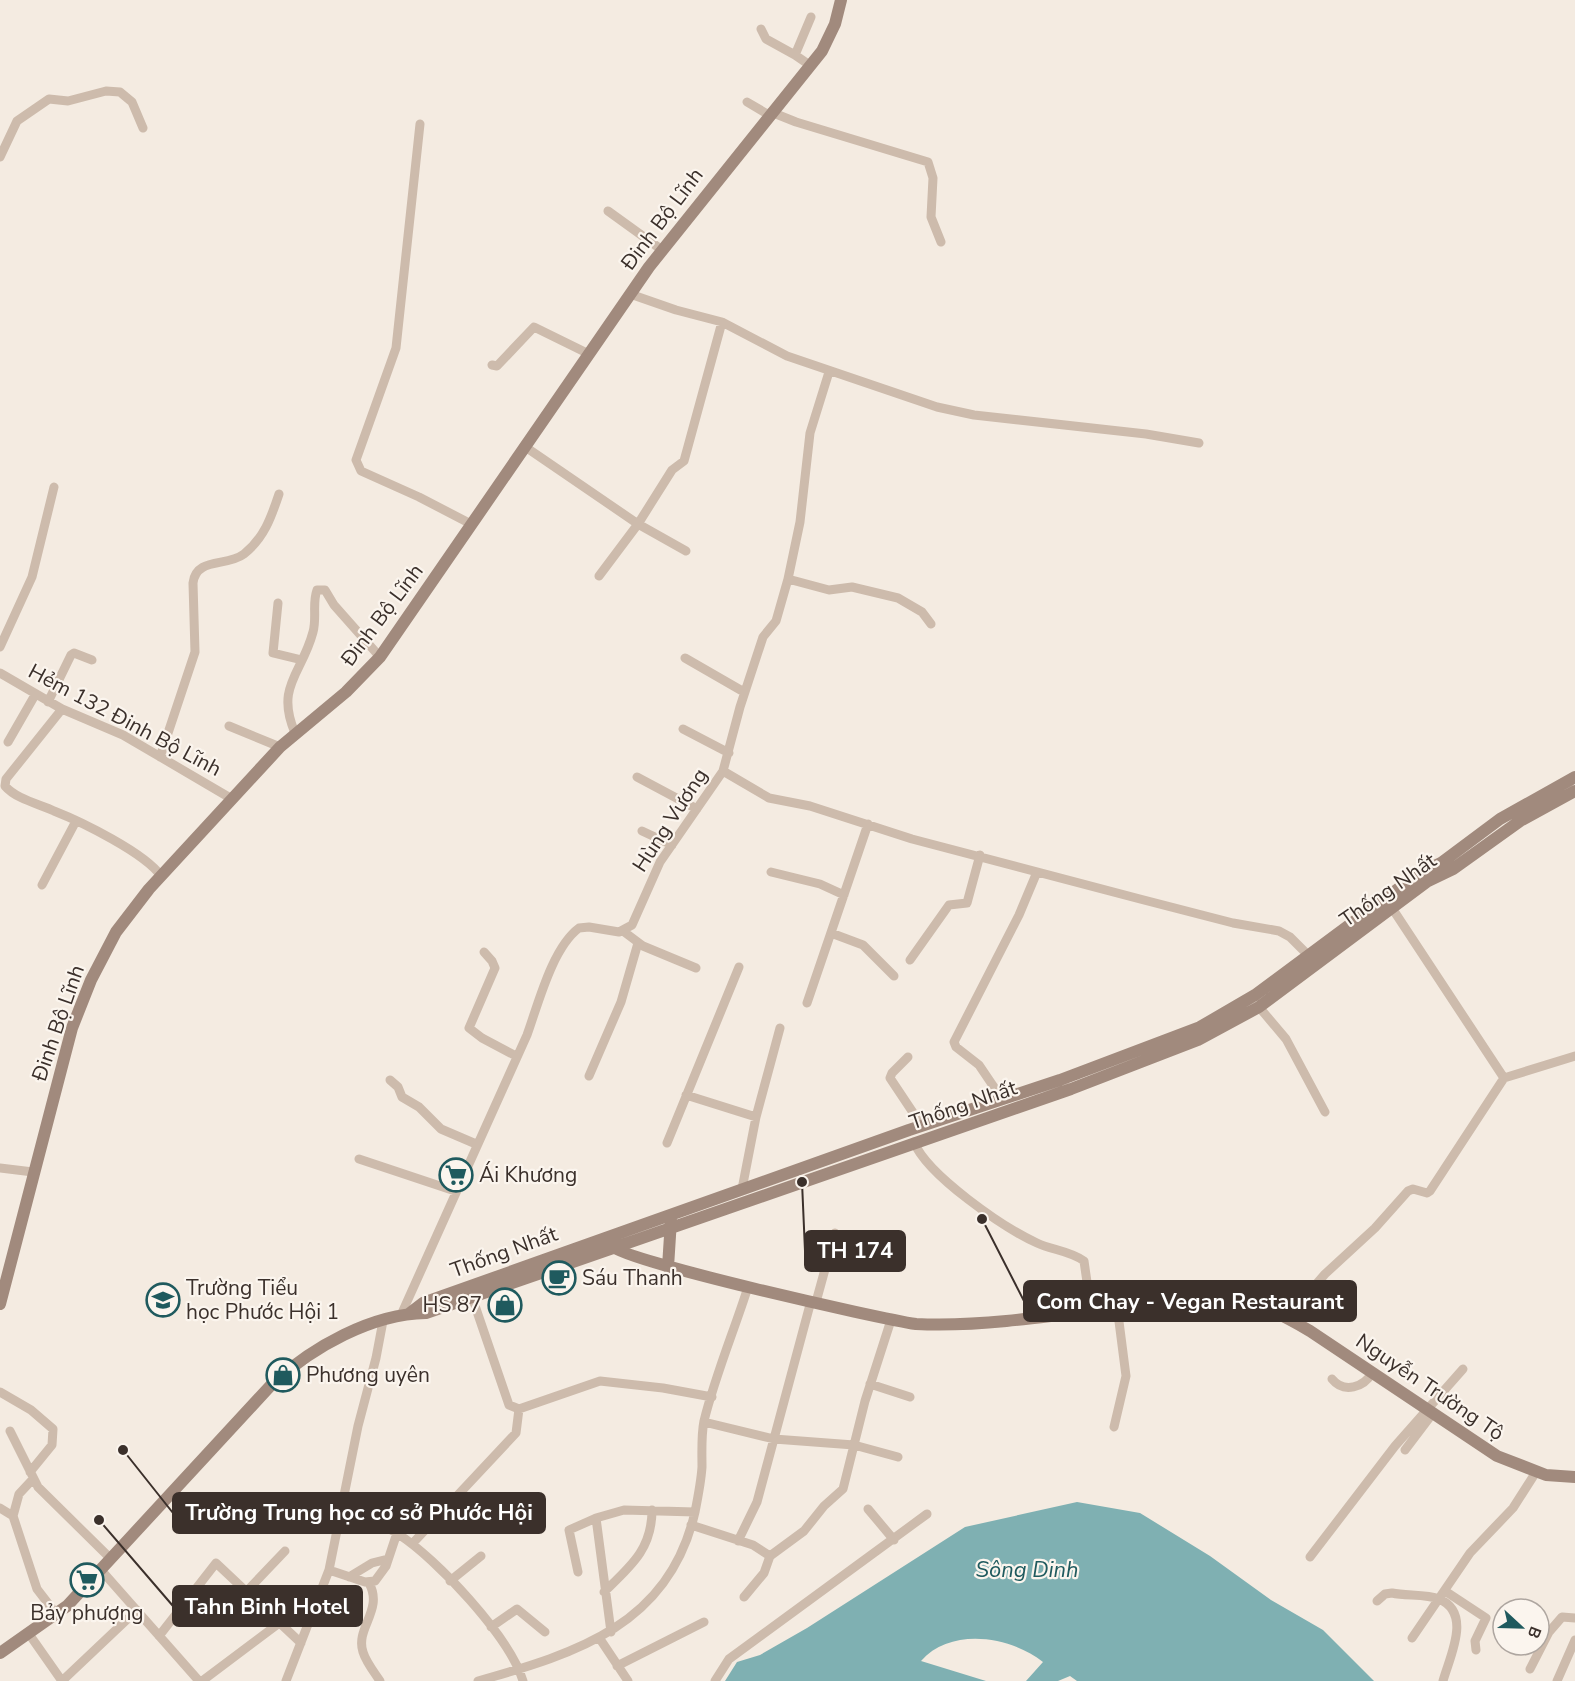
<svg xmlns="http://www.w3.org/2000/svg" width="1575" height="1681" font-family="'Nunito Sans',sans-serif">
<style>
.water{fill:#7fb0b2}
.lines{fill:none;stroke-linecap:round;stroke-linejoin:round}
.street{stroke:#cdbbac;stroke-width:9}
.secondary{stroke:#a18a7d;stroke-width:12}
.labels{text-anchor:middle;stroke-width:4.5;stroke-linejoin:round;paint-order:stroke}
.street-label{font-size:21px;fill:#3b302b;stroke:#fbf5ee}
.poi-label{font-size:21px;fill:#3b302b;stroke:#fbf5ee;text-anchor:start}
.water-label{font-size:22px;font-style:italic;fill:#1f5a5e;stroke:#fbf5ee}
.leader{fill:none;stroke:#3b302b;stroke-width:2}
.callout-dot{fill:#3b302b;stroke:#fbf5ee;stroke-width:2}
.callout{fill:#3b302b;stroke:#3b302b;stroke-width:2}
.callout-label{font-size:22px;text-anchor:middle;font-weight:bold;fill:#fff}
</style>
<rect width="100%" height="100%" fill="#f4ebe1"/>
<path class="water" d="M1077,1502L1140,1513L1210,1556L1271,1600L1323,1630L1374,1681H1077L1070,1676L1058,1681H1026L1043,1662C1010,1636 951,1627 921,1661L986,1681H725L737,1662L760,1655L807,1628L965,1527Z"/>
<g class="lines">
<path class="street" d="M811,17L795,55L811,66
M761,29L766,39L795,55
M747,102L769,115
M771,112L796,122L928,162L933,178L931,217L941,242
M420,124L396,348L356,460L361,471L419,497L471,524
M0,157L17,121L49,99L68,101L106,91L120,92L132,102L143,128
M608,211L662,250
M630,294L676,310L722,322L787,356L937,407L974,415L1146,434L1199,443
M492,365L497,366L534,327L589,354
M524,446L638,524L599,576
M686,551L638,524L672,470L684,461L722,322
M788,579L829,590L852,587L898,598L922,612L931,624
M278,603L273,653L302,660
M0,647L32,577L54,487
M685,658L744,692
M0,673L62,709L123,735L232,799
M48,702L71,655L74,653L92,660
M62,709L6,779L5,786C16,799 39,804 54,811C82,822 145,853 161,876
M229,726L280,747
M683,729L729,753
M295,733C275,686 302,674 313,632C317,618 312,603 317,590H325L334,605L380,657
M8,742L35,695
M160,757L195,652L193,583C196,557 227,567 244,554C264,538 271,518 279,494
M723,771L769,798L810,806L912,839L1140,899L1233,923L1279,931L1290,937L1308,955
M637,777L697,809
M642,831L672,845
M771,872L820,884L844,895
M42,885L76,821
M1392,908L1504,1078
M623,931L643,946L696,968
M831,933L863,945L894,976
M484,952L492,961L495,968L469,1028L482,1038L516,1056
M910,960L949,905L967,903L980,855
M807,1003L868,824
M1259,1007L1286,1039L1325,1112
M908,1057L892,1073L890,1078L922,1126
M589,1076L621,1002L638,943
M390,1080L398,1087L402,1097L419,1107L441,1129L476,1144
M686,1095L756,1117
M1002,1099L979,1065L956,1047L954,1042L1019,915L1037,872
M914,1142C927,1175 1004,1228 1037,1243C1052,1250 1071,1251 1084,1261L1091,1310
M667,1143L739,967
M359,1159L455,1191
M0,1168L33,1172
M742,1189L756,1117L780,1028
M472,1297L509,1405L519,1409L600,1381L663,1388L712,1397
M816,1302L835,1233
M401,1315L527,1035C538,1005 552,948 579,928L589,927L619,932L632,925L660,862L723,771L740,707L763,637L776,621L788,579L800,522L810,433L829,372
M1287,1318L1325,1274L1375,1228L1408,1191L1413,1189L1427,1193L1430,1191L1504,1078L1575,1056
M1332,1379C1344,1394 1364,1387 1372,1373
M870,1384L910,1397
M0,1392L31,1410L53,1429L52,1445L30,1472
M704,1422L774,1439L854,1445L898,1457
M1114,1427L1126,1376L1117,1306
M10,1431L38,1487L111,1559
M1405,1450L1433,1413
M33,1479L19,1494L13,1516L37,1589L57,1615
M0,1508L13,1516
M868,1509L894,1540
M342,1512C362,1515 380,1522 398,1534C436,1558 510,1637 523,1681
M691,1525L753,1545L770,1556
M738,1541L757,1502L811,1301
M412,1544L516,1433L519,1409
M1310,1557L1395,1446L1463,1369
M101,1570L199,1681
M329,1570L365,1582L375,1581L386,1566L397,1533
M578,1572L569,1530L596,1518
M349,1577L372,1563L388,1559
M450,1581L481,1556
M369,1583C384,1610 355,1628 363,1652C366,1662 374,1672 380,1681
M1445,1591L1486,1618L1475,1641L1476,1650
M604,1592C631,1566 652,1549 652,1510
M245,1593L285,1551
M744,1597L764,1573L770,1556L804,1531L824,1506L843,1489L865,1401L891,1320
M1377,1601L1385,1594L1392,1593C1406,1596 1426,1594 1439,1599C1473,1613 1449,1658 1443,1681
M491,1627L517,1609L545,1632
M611,1632L596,1518L624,1510L695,1512
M29,1634L62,1681
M159,1636L216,1563L301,1643
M1412,1638L1470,1553L1513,1508L1536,1472
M600,1639L628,1681
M617,1666L704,1622
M1530,1669L1549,1632L1562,1617L1575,1618
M62,1681L137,1610
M202,1681L278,1624
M286,1681L329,1570L358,1426L376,1358L383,1321
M478,1681C577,1653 669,1625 695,1512C698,1497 701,1482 702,1467C702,1452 701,1436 704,1421C715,1376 734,1331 748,1287
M715,1681L729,1659L927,1514
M1557,1681L1575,1640"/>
<path class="secondary" d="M612,1246C623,1261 881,1319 916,1324C979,1327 1044,1317 1107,1308C1148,1302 1193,1292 1234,1299C1262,1304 1286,1317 1310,1331L1497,1456L1546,1475L1575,1477
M668,1267L671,1220
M0,1304L72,1028L91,980L116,932L149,889L280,747L346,692L380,657L649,267L822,51L835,24L841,0
M410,1313L423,1303L909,1130L1060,1080L1200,1027L1255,995L1418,874L1441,863L1500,819L1575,777
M0,1653L67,1606L273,1383C313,1347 371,1314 426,1313L1071,1089L1198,1040L1259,1007L1428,881L1453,869L1520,821L1575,791"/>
</g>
<defs>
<g id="supermarket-ring" transform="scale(1.725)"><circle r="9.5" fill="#fbf5ee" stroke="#1f5a5e" stroke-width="1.5"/><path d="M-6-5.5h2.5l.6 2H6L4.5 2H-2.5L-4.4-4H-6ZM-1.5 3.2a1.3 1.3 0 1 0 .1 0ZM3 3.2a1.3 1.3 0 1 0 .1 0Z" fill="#1f5a5e"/></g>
<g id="cafe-ring" transform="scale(1.725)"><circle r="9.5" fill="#fbf5ee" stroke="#1f5a5e" stroke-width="1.5"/><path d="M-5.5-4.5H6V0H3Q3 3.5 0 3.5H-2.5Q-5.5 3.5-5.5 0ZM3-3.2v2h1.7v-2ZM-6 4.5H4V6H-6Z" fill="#1f5a5e"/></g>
<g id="school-ring" transform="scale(1.725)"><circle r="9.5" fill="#fbf5ee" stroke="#1f5a5e" stroke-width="1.5"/><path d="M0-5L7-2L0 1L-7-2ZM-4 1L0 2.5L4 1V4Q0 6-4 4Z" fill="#1f5a5e"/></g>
<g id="shop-ring" transform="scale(1.725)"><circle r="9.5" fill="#fbf5ee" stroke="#1f5a5e" stroke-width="1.5"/><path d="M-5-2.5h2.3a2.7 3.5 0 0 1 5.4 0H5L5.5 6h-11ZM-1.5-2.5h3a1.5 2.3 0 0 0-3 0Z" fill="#1f5a5e"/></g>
</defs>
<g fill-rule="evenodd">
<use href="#supermarket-ring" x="456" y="1175"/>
<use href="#cafe-ring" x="559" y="1278"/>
<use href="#school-ring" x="163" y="1300"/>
<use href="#shop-ring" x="505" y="1305"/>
<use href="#shop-ring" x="283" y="1375"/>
<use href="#supermarket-ring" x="87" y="1580"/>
</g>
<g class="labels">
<g class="street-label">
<text transform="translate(662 219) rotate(-53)" y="7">Đinh Bộ Lĩnh</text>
<text transform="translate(382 615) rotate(-53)" y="7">Đinh Bộ Lĩnh</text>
<text transform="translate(125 720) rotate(28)" y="7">Hẻm 132 Đinh Bộ Lĩnh</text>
<text transform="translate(670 820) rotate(-57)" y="7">Hùng Vương</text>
<text transform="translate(1388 890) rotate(-35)" y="7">Thống Nhất</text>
<text transform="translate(58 1023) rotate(-71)" y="7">Đinh Bộ Lĩnh</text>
<text transform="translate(963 1105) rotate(-19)" y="7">Thống Nhất</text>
<text transform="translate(504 1252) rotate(-20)" y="7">Thống Nhất</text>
<text transform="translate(1430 1387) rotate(34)" y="7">Nguyễn Trường Tộ</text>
</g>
<g class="poi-label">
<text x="479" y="1182">Ái Khương</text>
<text x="582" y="1285">Sáu Thanh</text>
<text x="186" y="1295">Trường Tiểu<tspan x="186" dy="24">học Phước Hội 1</tspan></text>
<text x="482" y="1312" text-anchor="end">HS 87</text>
<text x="306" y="1382">Phương uyên</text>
<text x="87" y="1620" text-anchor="middle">Bảy phượng</text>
</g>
<g class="water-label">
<text x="1027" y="1577">Sông Dinh</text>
</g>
</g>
<path class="leader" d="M802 1182L805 1251M982 1219L1024 1301M123 1450L173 1513M99 1520L173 1606"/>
<g class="callout-dot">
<circle cx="802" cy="1182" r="6"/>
<circle cx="982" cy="1219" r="6"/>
<circle cx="123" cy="1450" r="6"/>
<circle cx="99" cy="1520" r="6"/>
</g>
<g class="callout">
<rect x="805" y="1231" width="100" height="40" rx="6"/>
<rect x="1024" y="1281" width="332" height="40" rx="6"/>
<rect x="173" y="1493" width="372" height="40" rx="6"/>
<rect x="173" y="1586" width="189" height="40" rx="6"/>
</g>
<g class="callout-label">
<text x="855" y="1258">TH 174</text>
<text x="1190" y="1309">Com Chay - Vegan Restaurant</text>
<text x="359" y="1520">Trường Trung học cơ sở Phước Hội</text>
<text x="267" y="1614">Tahn Binh Hotel</text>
</g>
<g transform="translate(1521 1627) rotate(112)"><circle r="28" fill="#fbf5ee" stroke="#aea6a0" stroke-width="1.5"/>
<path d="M0-4.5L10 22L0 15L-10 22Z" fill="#1f5a5e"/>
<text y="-9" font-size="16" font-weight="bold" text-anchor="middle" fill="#3b302b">B</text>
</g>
</svg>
